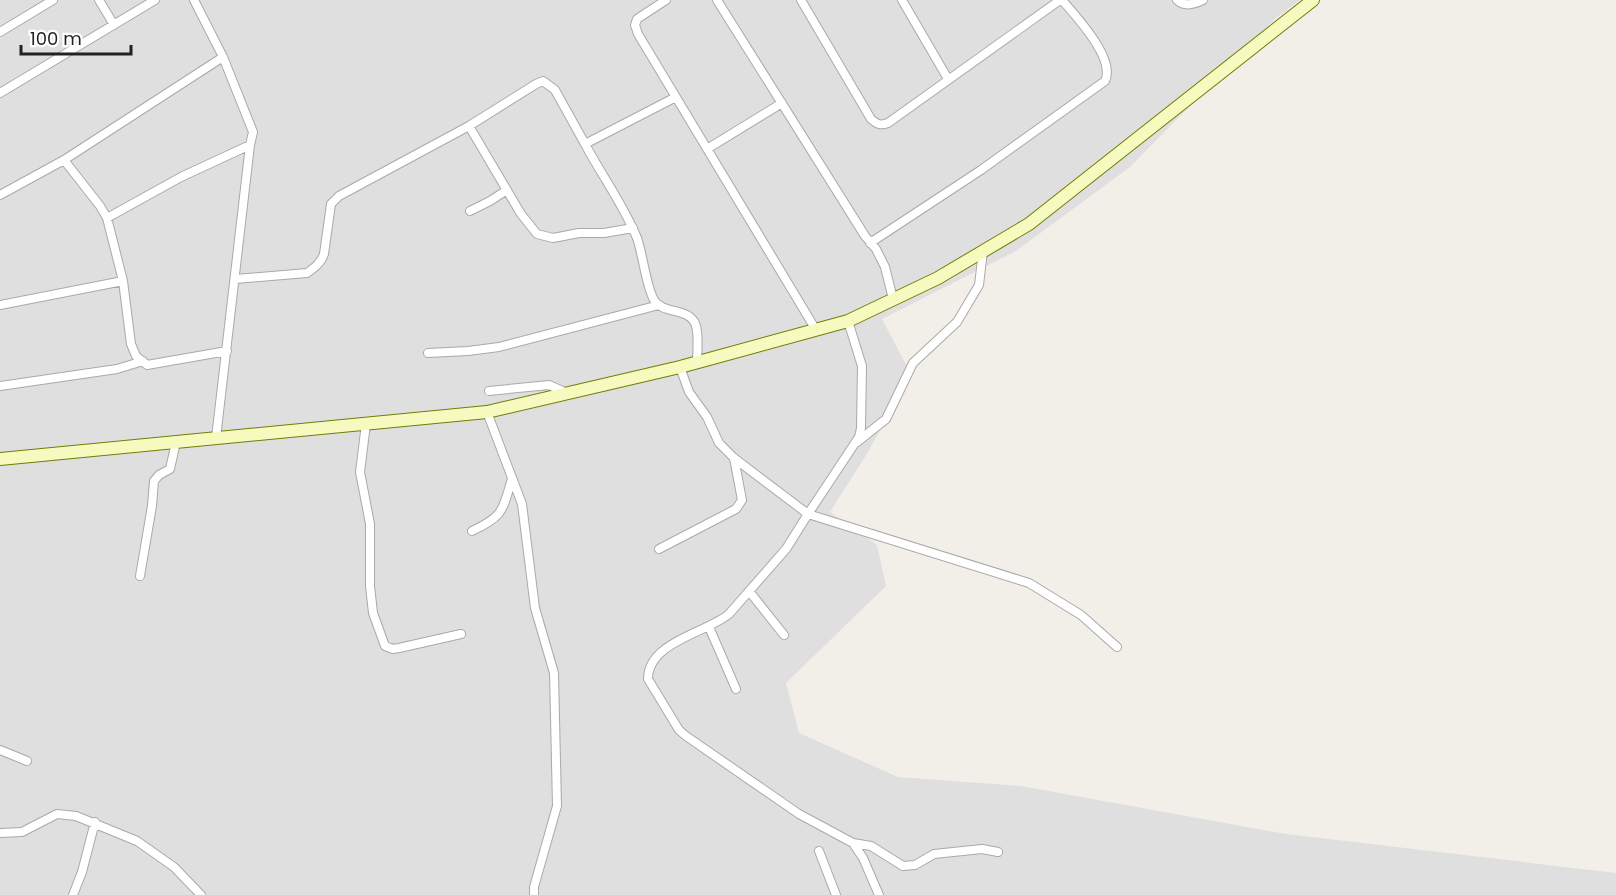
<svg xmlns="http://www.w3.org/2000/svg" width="1616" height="895" font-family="Poppins,sans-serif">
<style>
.residential{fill:#e0dfdf}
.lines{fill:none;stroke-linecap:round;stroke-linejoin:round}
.street-casing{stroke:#a9a9a9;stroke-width:10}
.secondary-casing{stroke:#707d05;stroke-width:14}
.street{stroke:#fff;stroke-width:8}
.secondary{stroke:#f7fabf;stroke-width:12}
</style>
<rect width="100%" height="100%" fill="#f2efe9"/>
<path class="residential" d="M0,0H1300L1276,18L1130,167L1016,251L882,319L911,374L868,452L830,512L877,545L886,586L786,683L799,733L898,777L1021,786L1286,834L1616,873V895H0Z"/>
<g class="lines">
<g class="street-casing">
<path id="street" d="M99,0L114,25
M194,0L223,57L253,132L250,145L216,438
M666,0L637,19L635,25L638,34L816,330
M717,0L865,236L876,249L885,267L893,299
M801,0L871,119C877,124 880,126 888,123L1060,0
M902,0L948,79
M1177,0C1184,7 1195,4 1203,0
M0,32L53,0
M0,93L155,0
M469,126L521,214L537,234L553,238L579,233H604L633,228
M585,144C602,176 623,204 637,238C643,255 646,286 654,300C663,315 691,307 696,326C699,337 697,351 697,363
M707,149L782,103
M64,160L100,206L107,218L123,281L131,344L136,356L147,365L227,351
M0,195L64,160L223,57
M470,211L490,201L507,190
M107,218L181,177L250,145
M870,243L981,170L1105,81C1116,59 1076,16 1062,0
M235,279L307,273C314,268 321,263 324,254L331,204L339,196L469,126L536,84L543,81L555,90L585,144L676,97
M0,305L123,281
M848,321L862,366L861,428L859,437L808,514L1029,583L1081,615L1117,647
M428,353L468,351L499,347L659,305
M680,367L689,392L707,417L719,443L734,458L808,514L786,549L729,614C706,633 648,642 648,679L679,730L686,736L799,814L853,843L863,858L879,895
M0,386L117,369L143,361
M489,391L549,385L567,393
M487,412L522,504L535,608L554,673L557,806L534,887V895
M366,424L360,472L370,524V586L373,613L385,646L393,649L399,648L461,634
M857,442L886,419L913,363L957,322L979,285L983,251
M472,531C504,516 502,511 512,479
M659,549L736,509L742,500L734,458
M140,576L152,506L154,481L159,475L170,469L176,442
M749,591L784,635
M709,627L736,689
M0,750L27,761
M0,833L22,832L57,814L76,816L137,841L174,867L201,895
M853,843L871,846L903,866L915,865L934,854L982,849L998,852
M819,851L836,895
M73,895L82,872L95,822"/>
</g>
<g class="secondary-casing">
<path id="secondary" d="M0,459L487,412L680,367L848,321L938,278L1029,224L1313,0"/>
</g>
<use href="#street" class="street"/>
<use href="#secondary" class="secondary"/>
</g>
<path d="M21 45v9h110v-9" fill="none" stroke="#222222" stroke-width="3"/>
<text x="30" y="45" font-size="18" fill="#222222" stroke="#ffffff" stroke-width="4.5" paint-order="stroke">100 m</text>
</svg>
